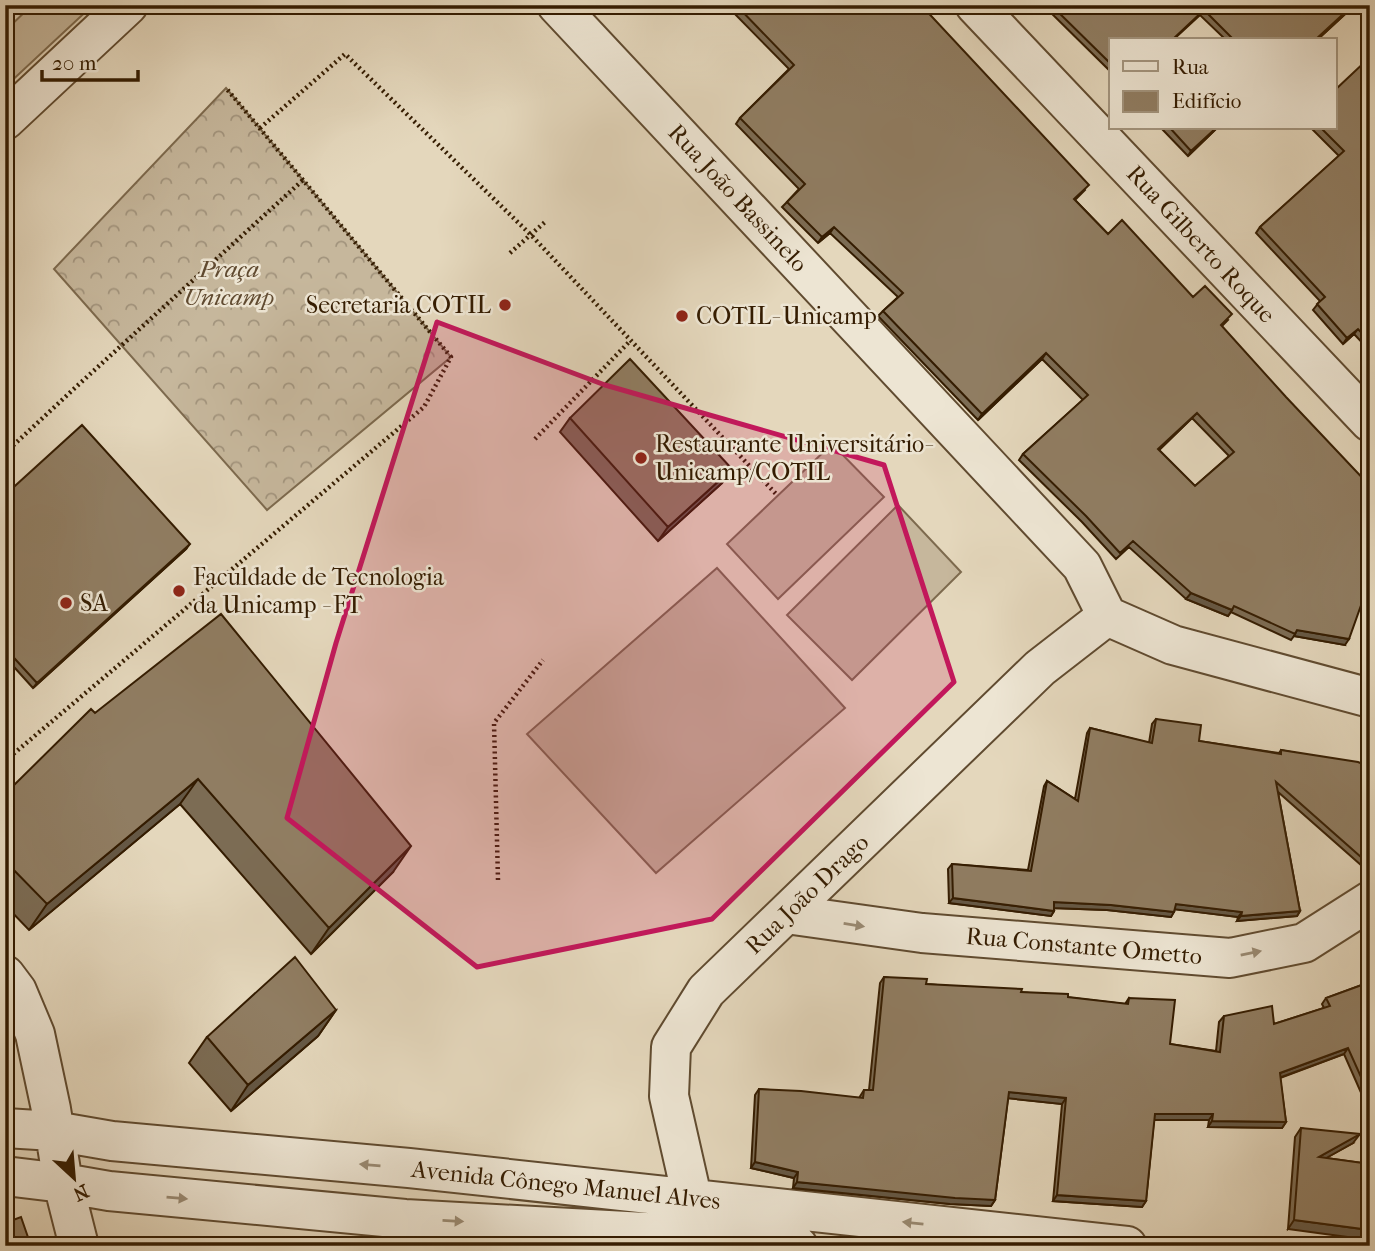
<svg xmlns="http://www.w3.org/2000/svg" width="1375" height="1251" font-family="'IM FELL French Canon',serif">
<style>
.grass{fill:#c6b79c;stroke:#7d6a4e;stroke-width:2}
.forest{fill:url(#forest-crowns);stroke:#7d6a4e;stroke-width:2}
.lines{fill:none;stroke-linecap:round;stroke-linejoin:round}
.minor-casing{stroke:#604b30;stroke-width:42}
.path{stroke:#341c01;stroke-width:4.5;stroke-dasharray:2 3.5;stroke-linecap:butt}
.minor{stroke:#ede5d3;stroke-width:38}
.wall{fill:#7c6c54;stroke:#341c01;stroke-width:2;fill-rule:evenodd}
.shaded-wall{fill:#655845;stroke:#341c01;stroke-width:2}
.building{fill:#907d62;stroke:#341c01;stroke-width:2;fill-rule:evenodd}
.oneway{fill:#9a8b74}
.marked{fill:#c2185b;fill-opacity:0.2;stroke:#c2185b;stroke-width:5;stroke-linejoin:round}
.poi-dot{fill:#8f2418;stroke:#ede5d3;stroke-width:2.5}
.labels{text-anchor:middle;stroke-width:5;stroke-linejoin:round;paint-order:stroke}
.street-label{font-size:24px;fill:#341c01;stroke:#ede5d3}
.park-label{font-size:24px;font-style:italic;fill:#604a30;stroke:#ede5d3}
.poi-label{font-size:24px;fill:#341c01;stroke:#ede5d3;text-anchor:start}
</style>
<defs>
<pattern id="forest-crowns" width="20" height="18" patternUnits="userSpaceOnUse" patternTransform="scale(1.75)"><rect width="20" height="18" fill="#c6b79c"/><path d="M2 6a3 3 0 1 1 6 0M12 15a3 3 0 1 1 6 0" fill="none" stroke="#a2947d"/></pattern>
</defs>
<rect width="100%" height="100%" fill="#e4d7bc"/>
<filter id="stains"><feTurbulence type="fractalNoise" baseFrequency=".00286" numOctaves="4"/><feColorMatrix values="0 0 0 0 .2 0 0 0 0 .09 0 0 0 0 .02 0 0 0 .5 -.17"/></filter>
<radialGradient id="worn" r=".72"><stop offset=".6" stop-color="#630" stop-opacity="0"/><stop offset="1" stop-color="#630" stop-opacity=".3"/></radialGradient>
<path class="grass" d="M32,5H93L5,87V31Z
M832,444L884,497L778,599L727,544Z
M898,505L961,572L852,680L787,615Z
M717,568L845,708L656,873L527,734Z"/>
<path class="forest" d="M226,88L451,357L267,510L54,269Z"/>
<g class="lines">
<g class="minor-casing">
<path id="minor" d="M557,5L1082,566L1107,616
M975,5L1370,422
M5,120L128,5
M1107,616L1173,645L1370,698
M786,914L922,933L1230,958L1304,943L1370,901
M5,975L17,991L35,1034L51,1109L63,1183L79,1246
M5,1128L54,1131L112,1141L409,1168L1127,1246
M5,1176L63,1183L109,1191L405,1219L700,1235L798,1246
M703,1246L669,1096L671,1047L706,991L1040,668L1107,616"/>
</g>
<path class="path" d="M260,128L345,54L531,235L778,496
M510,253L545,222
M535,439L630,341
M5,453L77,386L303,180
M5,761L424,407L451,357L226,88
M498,880L494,723L543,660"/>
<use href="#minor" class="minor"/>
</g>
<path class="wall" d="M726,5H921L1085,190L1075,200L1108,234L1193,297L1228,320L1222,326L1345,645L1294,636L1291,640L1231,612L1228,616L1186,599L1129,547L1116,559L1082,522L1019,460L1023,454L1083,400L1042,359L978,420L878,316L883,311L898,297L830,233L818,243L782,207L787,202L799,189L736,124L740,118L789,69ZM1192,418L1229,456L1195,486L1159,450Z
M1043,5H1355L1317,40H1226L1200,15L1111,40V72Z
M1370,57V351L1354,334L1343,344L1313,310L1320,301L1256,233L1260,227L1339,156L1311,128H1335Z
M1161,128H1217L1188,156Z
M570,418L732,469L722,483L658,541L560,432Z
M5,495L186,549L33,688L5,657Z
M95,713L393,872L311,954L180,804L29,930L5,905V794Z
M1156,719L1199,741L1279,753L1281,750L1370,767V873L1278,792L1300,911L1297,916L1237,921L1238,917L1175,909L1171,917L1107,910L1054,908V911L1051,916L949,903L948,869L952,864L1028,870L1044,786L1047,781L1075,799L1087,733L1090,728L1149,743L1152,724Z
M884,977L926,984L1021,992L1125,1004L1129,998L1170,1044L1216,1051L1219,1022L1224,1016L1274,1024L1324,1008L1322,1004L1326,998L1370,982V1113L1344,1054L1280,1078L1286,1122L1282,1128L1208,1127L1209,1120H1154L1146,1201L1142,1207L1053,1201L1062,1104L1008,1098L995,1200L991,1206L950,1204L793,1188L794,1178L751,1168L755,1095L759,1089L859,1098L864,1090H869L880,983Z
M336,1010L318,1036L231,1111L189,1063L207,1037Z
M1301,1128L1353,1143L1326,1158L1370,1164L1288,1229L1295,1137Z"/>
<path class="shaded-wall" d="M1353,5H1355L1317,40H1315Z
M1204,10L1200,15L1173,40H1172Z
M1216,128H1217L1188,156L1191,151Z
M834,227L830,233L818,243L822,237Z
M1358,329L1354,334L1343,344L1347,338Z
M1046,353L1042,359L978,420L982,414Z
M1197,413L1192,418L1154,455L1158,449Z
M732,469L722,483L658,541L668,527Z
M190,544L186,549L33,688L37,683Z
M1191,593L1232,610L1228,616L1186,599Z
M1297,630L1349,639L1345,645L1294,636Z
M198,779L180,804L29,930L47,904Z
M411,846L393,872L311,954L329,928Z
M953,898L1054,911L1051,916L949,903Z
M1054,902L1111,905L1174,912L1171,917L1107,910L1051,908Z
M1176,904L1242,912L1238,917L1172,909Z
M1300,911L1297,916L1237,921L1241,916Z
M336,1010L318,1036L231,1111L248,1085Z
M1348,1048L1344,1054L1276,1079L1280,1073Z
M1009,1092L1066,1098L1062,1104L1005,1098Z
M1155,1114H1213L1209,1120H1151Z
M1212,1121L1286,1122L1282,1128L1208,1127Z
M1360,1134L1353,1143L1312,1166L1319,1157Z
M755,1162L798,1172L794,1178L751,1168Z
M797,1182L995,1200L991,1206L950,1204L793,1188Z
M1057,1195L1146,1201L1142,1207L1053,1201Z
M1294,1220L1370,1230V1240L1288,1229Z"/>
<path class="building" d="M736,5H921L1089,185L1074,199L1108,234L1122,220L1193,297L1205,286L1232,314L1221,325L1286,397L1370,486V580L1349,639L1297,630L1295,634L1234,606L1232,610L1191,593L1133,541L1120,553L1086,516L1023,454L1088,395L1046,353L982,414L883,311L903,293L834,227L822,237L787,202L805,184L740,118L794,65ZM1197,413L1234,452L1195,486L1158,449Z
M1051,5H1353L1315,40H1234L1204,10L1172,40H1111V64Z
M1370,57V342L1358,329L1347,338L1317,304L1325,297L1260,227L1344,151L1321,128H1335V90Z
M1170,128H1216L1191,151Z
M630,359L732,469L668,527L570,418Z
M82,425L190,544L37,683L5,648V495Z
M221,614L411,846L329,928L198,779L47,904L5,861V794L91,709L95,713Z
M1156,719L1201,725L1199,741L1281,754V750L1358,762L1370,767V865L1276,782L1300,911L1241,916L1242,912L1176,904L1174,912L1111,905L1054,902V911L953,898L952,864L1031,871L1047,781L1078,801L1090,728L1152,743Z
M295,957L336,1010L248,1085L207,1037Z
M884,977L927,979L926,984L1022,989L1021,992L1068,994V997L1128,1004L1129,998L1175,1000L1170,1044L1220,1052L1224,1016L1272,1006L1274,1024L1330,1006L1326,998L1370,982V1097L1348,1048L1280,1073L1286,1122L1212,1121L1213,1114H1155L1146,1201L1057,1195L1066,1098L1009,1092L995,1200L955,1198L797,1182L798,1172L755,1162L759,1089L801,1091L863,1098L864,1090H873Z
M1301,1128L1360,1134L1319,1157L1370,1164V1230L1294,1220Z
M21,1217L31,1246H5V1223Z"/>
<defs><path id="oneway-solid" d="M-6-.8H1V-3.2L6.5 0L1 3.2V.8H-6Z" transform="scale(1.75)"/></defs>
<g class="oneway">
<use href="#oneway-solid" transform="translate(854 925) rotate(9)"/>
<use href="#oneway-solid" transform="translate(1251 953) rotate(-11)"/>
<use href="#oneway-solid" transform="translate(370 1165) rotate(-175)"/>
<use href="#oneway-solid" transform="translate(177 1198) rotate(5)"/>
<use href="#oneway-solid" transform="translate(453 1221) rotate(3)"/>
<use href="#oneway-solid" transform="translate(913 1223) rotate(-174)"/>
</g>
<path class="marked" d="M437,322L605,385L884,465L954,682L712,919L477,967L287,818L336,643Z"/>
<g class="poi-dot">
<circle cx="505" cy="305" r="7"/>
<circle cx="682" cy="316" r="7"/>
<circle cx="641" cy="458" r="7"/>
<circle cx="179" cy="591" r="7"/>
<circle cx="66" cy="603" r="7"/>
</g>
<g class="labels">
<g class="street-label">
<text transform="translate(738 198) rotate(47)" y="8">Rua João Bassinelo</text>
<text transform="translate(1201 244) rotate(47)" y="8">Rua Gilberto Roque</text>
<text transform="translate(807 894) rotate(-44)" y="8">Rua João Drago</text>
<text transform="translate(1084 946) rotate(5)" y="8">Rua Constante Ometto</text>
<text transform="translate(566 1185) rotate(6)" y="8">Avenida Cônego Manuel Alves</text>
</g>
<g class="park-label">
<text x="229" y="277">Praça<tspan x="229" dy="28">Unicamp</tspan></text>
</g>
<g class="poi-label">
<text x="491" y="313" text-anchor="end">Secretaria COTIL</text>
<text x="696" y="324">COTIL- Unicamp</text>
<text x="655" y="452">Restaurante Universitário-<tspan x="655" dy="28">Unicamp/COTIL</tspan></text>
<text x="193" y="585">Faculdade de Tecnologia<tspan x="193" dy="28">da Unicamp - FT</tspan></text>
<text x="80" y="611">SA</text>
</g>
</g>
<rect width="1375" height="1251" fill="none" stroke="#e4d7bc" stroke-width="28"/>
<rect x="7" y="7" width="1361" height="1237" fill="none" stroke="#341c01" stroke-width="3.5"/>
<rect x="14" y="14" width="1347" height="1223" fill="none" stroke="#341c01" stroke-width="2"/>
<rect x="1109" y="38" width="228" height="91" fill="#ede5d3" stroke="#a3957f" stroke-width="2"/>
<rect x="1123" y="61" width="35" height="10" fill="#ede5d3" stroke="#a3957f" stroke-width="2"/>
<text x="1172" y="74" font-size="21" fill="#341c01">Rua</text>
<rect x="1123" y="91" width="35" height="21" fill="#907d62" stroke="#a3957f" stroke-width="2"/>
<text x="1172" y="108" font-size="21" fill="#341c01">Edifício</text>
<g transform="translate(74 1178) rotate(154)" stroke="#ede5d3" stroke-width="5" paint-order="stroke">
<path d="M0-5L12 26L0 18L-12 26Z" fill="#341c01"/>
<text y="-10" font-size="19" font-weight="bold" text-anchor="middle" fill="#341c01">N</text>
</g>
<path d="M42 70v10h96v-10" fill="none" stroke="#341c01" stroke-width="3.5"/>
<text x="52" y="70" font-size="21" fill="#341c01" stroke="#ede5d3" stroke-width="5" paint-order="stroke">20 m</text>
<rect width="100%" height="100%" filter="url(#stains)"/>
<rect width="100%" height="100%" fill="url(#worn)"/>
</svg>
